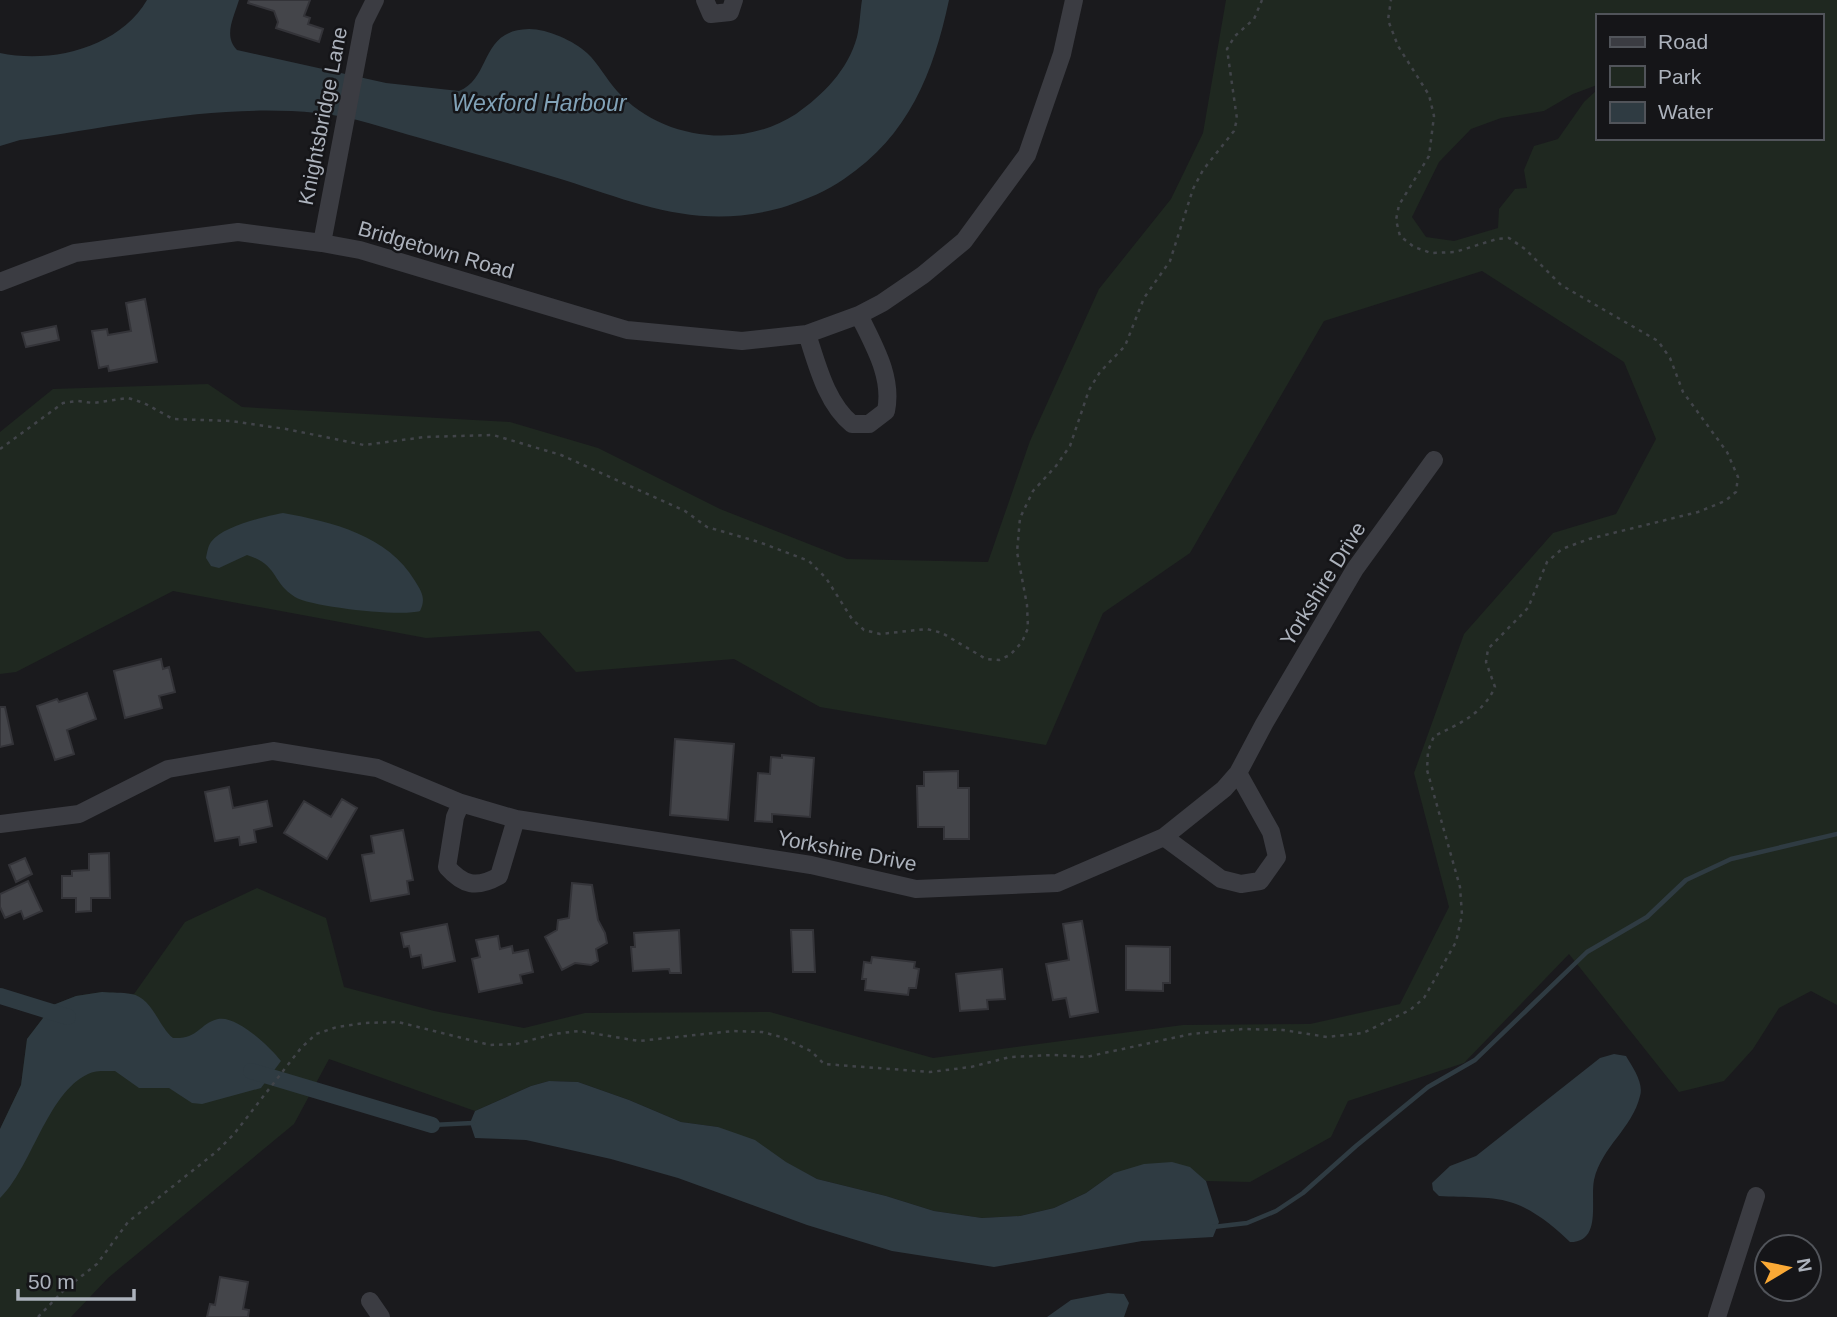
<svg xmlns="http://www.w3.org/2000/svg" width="1837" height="1317" font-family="Arial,sans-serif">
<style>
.green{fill:#1f2820;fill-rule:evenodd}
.water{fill:#2f3b42}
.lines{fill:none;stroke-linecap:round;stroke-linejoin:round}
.stream{stroke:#2f3b42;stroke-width:4.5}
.canal{stroke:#2f3b42;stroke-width:16}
.building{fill:#44454a;stroke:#343439;stroke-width:2}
.path{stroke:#414449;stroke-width:2.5;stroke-dasharray:3.5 5;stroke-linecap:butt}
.street{stroke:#3b3c42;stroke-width:18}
.labels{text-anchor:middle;stroke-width:5;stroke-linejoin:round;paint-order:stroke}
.street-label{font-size:21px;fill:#acb2bc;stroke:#151518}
.water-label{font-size:23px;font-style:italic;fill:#82a3b8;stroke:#151518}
</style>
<rect width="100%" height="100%" fill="#1a1a1d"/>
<path class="green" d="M1226,0H1837V1005L1811,991L1779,1008L1753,1049L1724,1081L1679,1092L1569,954L1464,1063L1348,1101L1331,1137L1250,1182L1206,1181L1190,1168L1114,1173L1086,1193L1054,1208L1020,1216L982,1218L934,1211L886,1196L817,1179L718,1127L681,1122L629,1100L578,1082L549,1081L531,1086L475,1111L329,1059L294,1124L108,1278L71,1317H0V1129L21,1085L27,1039L53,1005L76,996L102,992L134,994L185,922L257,888L326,918L344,987L434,1011L524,1028L585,1013L770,1012L933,1058L1183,1025L1310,1024L1400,1004L1449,907L1414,773L1464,634L1553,533L1616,514L1656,439L1624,362L1482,271L1324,321L1190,553L1103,613L1046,745L820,707L734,659L576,672L539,631L426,638L173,591L16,672L0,674V432L53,389L208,384L242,407L510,422L598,448L720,509L847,559L988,562L1030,441L1099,289L1171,199L1203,133ZM1597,16H1821V138H1597V90L1584,102L1558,139L1534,146L1524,170L1527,188L1515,189L1499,209L1498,228L1454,241L1426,237L1412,217L1439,162L1471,129L1501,118L1544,111L1573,94L1597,85Z"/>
<path class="water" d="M147,0H239C234,17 223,36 237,50L386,83L459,91C492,78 479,30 529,29C548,29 574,41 587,53C599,64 606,79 617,91C661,140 741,150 796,114C823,95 848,70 857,37C860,25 860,12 862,0H949C933,74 909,135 844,179C827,191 807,199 787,206C703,232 642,205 564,180C516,165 468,152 420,138C387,129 352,116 317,113C217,103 118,126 20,140L0,146V53C51,64 119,48 147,0Z
M283,513C332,522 388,535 415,581C422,592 426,599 420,611C402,617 311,607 295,597C271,582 279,565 247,555L219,568L211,566L206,558C207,553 208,546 211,542C223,526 263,517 283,513Z
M102,992C112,993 122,992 131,994C152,997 158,1026 173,1038C200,1039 198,1024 218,1019C237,1015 270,1047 281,1061L261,1088L202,1104L192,1103L169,1088H139L115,1071C106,1071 95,1070 88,1074C47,1093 31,1169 0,1198V1129L21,1085L27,1039L53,1005L76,996Z
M1614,1054L1626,1056C1633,1068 1644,1083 1640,1096C1632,1129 1602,1146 1594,1180C1590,1201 1602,1242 1570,1242C1556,1228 1535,1211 1516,1204C1493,1195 1464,1198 1439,1196L1433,1190L1432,1183L1450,1166L1476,1156L1600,1058Z
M549,1081L578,1082L629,1100L681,1122L718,1127L755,1140L786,1162L817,1179L886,1196L934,1211L982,1218L1020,1216L1054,1208L1086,1193L1114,1173L1144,1164L1172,1162L1190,1167L1206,1181L1219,1222L1213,1237L1142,1241L994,1267L892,1251L807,1225L678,1178L611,1159L526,1140L475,1138L470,1123L475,1111L531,1086Z
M1108,1293L1124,1294L1129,1303L1124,1317H1047L1071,1300Z"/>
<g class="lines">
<path class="stream" d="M432,1125L473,1123
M1213,1227L1247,1223L1276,1211L1303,1193L1356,1146L1428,1087L1475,1060L1587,952L1647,917L1686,880L1731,859L1837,834"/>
<path class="canal" d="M0,996L68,1017
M251,1071L432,1125"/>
</g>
<path class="building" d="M249,0H310L304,16L310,18L308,24L323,29L319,42L276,28L278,22L274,11L248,3Z
M145,299L157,362L109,371L108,366L99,368L92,331L107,329L108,335L131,331L126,303Z
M56,326L59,340L26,347L22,333Z
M161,659L163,669L169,667L175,692L159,696L162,708L125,718L114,671Z
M87,693L96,719L67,730L74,754L55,760L37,706L57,699L59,702Z
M0,707H5L13,744L0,747Z
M675,739L734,744L728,820L670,815Z
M782,755L814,758L810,817L772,814V822L755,821L758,773L770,774L771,757L782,758Z
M958,771V788H969V839H944V827H918L917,786H924V772Z
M229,787L233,808L267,801L272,826L254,830L256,842L240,845L239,837L215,841L205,792Z
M342,799L357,808L327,859L284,833L304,801L331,817Z
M403,830L413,880L407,881L409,894L371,901L362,855L374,853L371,836Z
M109,853L110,898H91V911L76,912V898H62V876H72V871L89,870V854Z
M25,858L32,874L16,882L9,865Z
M28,881L42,911L24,919L21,911L5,918L0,907V894Z
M572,883L592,885L598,920L605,933L607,943L596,949L598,961L591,965L575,963L562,970L545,937L557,930L558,920L569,918Z
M1082,921L1098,1012L1070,1017L1066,998L1053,1000L1046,964L1069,960L1063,924Z
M447,924L455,961L423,968L421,955L411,957L409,946L404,947L401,933Z
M679,930L681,973H670L669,969L633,971L631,947H635L634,933Z
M791,930H813L815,972H793Z
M498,936L500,949L512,946L513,953L528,950L533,972L520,975L522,983L479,992L472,959L480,957L476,940Z
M1126,946L1170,947V983H1163V991L1126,990Z
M872,957L915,962L914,968L919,969L916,988H909L908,995L865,990L866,979H862L864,962L871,963Z
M1002,969L1005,999L987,1000L988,1009L960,1011L956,974Z
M220,1277L248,1282L243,1309L249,1310L248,1317H207L210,1304L215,1305Z"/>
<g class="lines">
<path class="path" d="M0,449L63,403L78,401L93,403L128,398L144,403L173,419L231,421L286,429L364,445L425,437L493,435L561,455L685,511L707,527L759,542L809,561L826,578L852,619L864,630L880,634L927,629L942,633L986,659L999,660L1010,655L1022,642L1028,628L1027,605L1017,552L1020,518L1033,491L1056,466L1070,446L1089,390L1100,372L1125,346L1144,298L1170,261L1193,189L1203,170L1234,131L1237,119L1227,49L1235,36L1254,19L1262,0
M38,1317L65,1289L97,1264L128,1222L216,1152L234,1134L301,1048L316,1034L337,1027L364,1023L398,1022L490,1045L516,1044L554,1034L579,1031L639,1041L733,1031L762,1032L781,1037L811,1051L824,1064L930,1072L971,1067L1010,1057L1054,1055L1086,1057L1191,1034L1243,1029L1283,1030L1327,1037L1363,1033L1410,1010L1424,998L1456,942L1462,915L1460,887L1427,770L1428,751L1434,736C1459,724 1483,714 1495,687L1486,662L1488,649L1528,608L1547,562L1562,549L1589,539L1698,512L1725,501L1736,492L1738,477L1727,452L1683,392L1670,358L1658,341L1561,285L1525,249L1509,238L1497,239L1455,252L1431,253L1414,247L1400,236L1396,220L1399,205L1429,156L1434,116L1429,95L1398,46L1388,20L1391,0"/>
<path class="street" d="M705,0L711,14L730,12L734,0
M322,243L364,22L375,0
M0,282L75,253L238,232L322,243L360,250L627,330L742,341L807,334L859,315L882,303L923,275L964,241L1027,155L1062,54L1074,0
M807,334C817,364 826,403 852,424H869L886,411C893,377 874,346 859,315
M461,803L455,817L447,867C463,885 476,889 499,876L516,819
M0,824L79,814L168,769L273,751L377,768L461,803L516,819L811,865L916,889L1057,883L1164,837L1224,789L1238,773L1264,724L1355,569L1434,460
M1164,837L1221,879L1241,884L1260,881L1277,857L1271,832L1238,773
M370,1301L381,1317
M1717,1317L1756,1196"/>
</g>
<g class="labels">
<g class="street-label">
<text transform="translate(323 116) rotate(-79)" y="7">Knightsbridge Lane</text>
<text transform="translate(436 250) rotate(16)" y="7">Bridgetown Road</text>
<text transform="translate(1323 584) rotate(-58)" y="7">Yorkshire Drive</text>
<text transform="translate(847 851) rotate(11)" y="7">Yorkshire Drive</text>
</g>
<g class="water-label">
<text x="539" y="111">Wexford Harbour</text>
</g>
</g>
<rect x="1596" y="14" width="228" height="126" fill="#151518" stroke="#51545a" stroke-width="2"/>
<rect x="1610" y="37" width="35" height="10" fill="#3b3c42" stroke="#51545a" stroke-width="2"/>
<text x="1658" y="49" font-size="21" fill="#acb2bc">Road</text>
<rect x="1610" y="66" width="35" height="21" fill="#1f2820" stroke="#51545a" stroke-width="2"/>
<text x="1658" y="84" font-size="21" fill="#acb2bc">Park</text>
<rect x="1610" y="102" width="35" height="21" fill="#2f3b42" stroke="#51545a" stroke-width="2"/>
<text x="1658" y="119" font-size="21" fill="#acb2bc">Water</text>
<g transform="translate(1788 1268) rotate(80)"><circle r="33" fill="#151518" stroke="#51545a" stroke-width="2"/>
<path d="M0-5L12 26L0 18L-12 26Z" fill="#faa935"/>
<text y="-10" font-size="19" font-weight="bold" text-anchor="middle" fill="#acb2bc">N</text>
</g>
<path d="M18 1289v10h116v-10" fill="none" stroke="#acb2bc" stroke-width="3.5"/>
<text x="28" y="1289" font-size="21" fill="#acb2bc" stroke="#151518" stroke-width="5" paint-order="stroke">50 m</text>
</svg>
